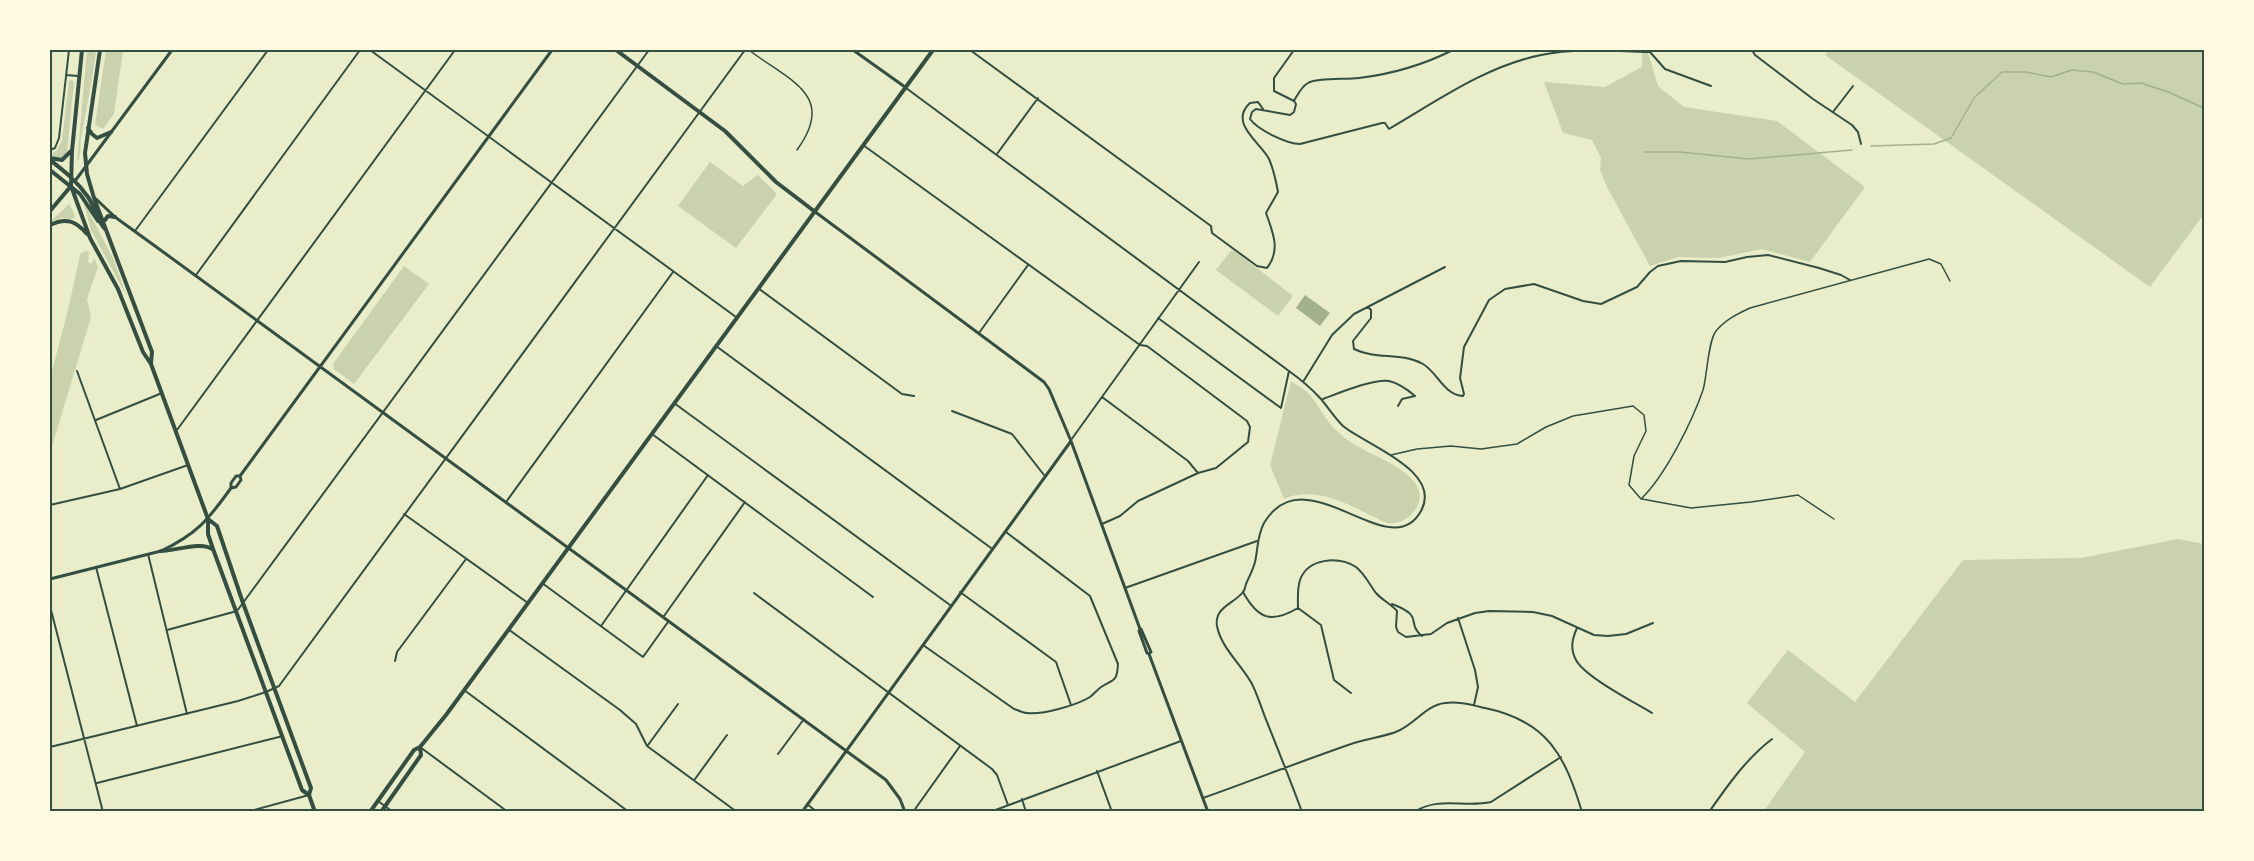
<svg xmlns="http://www.w3.org/2000/svg" width="2254" height="861" font-family="'Sofia Sans Condensed',sans-serif">
<style>
.green{fill:#cad2ad}
.water{fill:#a3b18a}
.lines{fill:none;stroke-linecap:round;stroke-linejoin:round}
.stream{stroke:#a3b18a;stroke-width:1.5}
.service{stroke:#344e41;stroke-width:1.5}
.minor{stroke:#344e41;stroke-width:2}
.tertiary{stroke:#344e41;stroke-width:3}
.secondary{stroke:#344e41;stroke-width:4}
.primary{stroke:#344e41;stroke-width:4}
.neatline{fill:none;stroke:#344e41;stroke-width:2}
</style>
<rect width="100%" height="100%" fill="#e9edc9"/>
<path class="green" d="M87,50H96C93,80 86,109 81,139C80,147 82,155 77,162Z
M106,50H123L114,114L103,129L95,125Z
M1829,50H2204V214L2150,287L1825,55Z
M1642,52L1648,53L1658,86L1684,107L1777,121L1865,187L1810,262L1762,249L1719,258L1678,257L1650,266L1608,189L1600,170L1601,158L1592,140L1563,133L1544,82L1605,87L1642,67Z
M72,80L74,82L67,152L61,158H56L50,154L56,151L62,141L69,81Z
M710,162L743,186L758,175L777,194L736,248L678,206Z
M83,201L113,258L127,297L91,230Z
M69,204L75,215L74,219L61,218L50,222Z
M1232,249L1293,296L1278,316L1216,270Z
M89,251L88,262L92,264L94,258L98,267L87,299L91,317L50,453V379L68,310L80,255L82,252Z
M404,266L429,284L354,384L334,369L333,364Z
M1291,381C1296,385 1302,388 1307,392C1319,404 1325,421 1338,432C1345,439 1353,444 1361,448C1381,460 1441,480 1412,514C1405,521 1397,524 1387,523C1355,509 1319,484 1284,499L1270,465Z
M2178,539L2204,544V811H1764L1805,752L1747,703L1788,650L1855,702L1963,560L2081,558Z"/>
<path class="water" d="M1305,295L1330,313L1320,326L1296,308Z"/>
<g class="lines">
<path class="stream" d="M1871,146L1934,144L1951,138L1974,98L2002,72H2026L2051,77L2072,70L2093,72L2123,84L2141,83L2168,92L2204,108
M1645,152H1680L1749,159L1852,150"/>
<path class="service" d="M749,50C787,80 838,94 797,150
M1391,455L1417,449L1451,446L1481,449L1517,444L1546,427L1573,416L1633,406L1644,415L1646,431L1634,456L1629,485L1641,499C1665,476 1692,422 1703,390C1707,377 1708,341 1716,331C1725,320 1737,314 1750,308L1929,259L1941,264L1950,281
M1642,499L1691,508L1751,502L1798,495L1834,519"/>
<path class="minor" d="M370,50L736,317
M970,50L1211,226L1212,233L1257,266L1267,268C1281,250 1273,233 1266,213L1278,192C1276,181 1274,170 1269,159C1261,143 1228,123 1250,103L1258,102L1263,109
M1752,50L1755,55L1813,99L1852,125L1858,132L1861,144
M1650,52L1665,69L1711,86
M66,75L78,76
M906,88L1289,371C1300,379 1311,388 1320,398C1328,407 1334,417 1343,426C1366,445 1443,471 1421,511C1390,568 1306,453 1264,523C1257,536 1258,549 1255,562C1253,570 1249,577 1246,584C1245,587 1245,590 1243,592C1234,604 1214,607 1217,626C1221,648 1242,665 1252,684C1258,696 1262,710 1267,722C1279,752 1291,782 1302,812
M1294,101L1296,104L1294,112L1290,115L1256,109L1252,112L1250,119C1258,130 1287,144 1300,144L1382,123H1385L1389,129C1437,101 1486,66 1541,55C1576,48 1614,51 1650,52L1651,50
M1294,101C1298,94 1301,87 1308,83C1319,77 1347,80 1359,78C1393,74 1423,65 1453,50
M1294,101L1274,91V78L1294,50
M1833,112L1853,86
M863,145L1140,345L1147,346L1247,421L1250,427L1248,442L1216,468L1198,473L1138,501L1120,516L1102,524
M50,150L55,148L59,138L69,50
M997,154L1038,98
M135,231L268,50
M196,275L360,50
M758,288L902,394L914,396
M1368,307L1371,310V318L1353,341L1354,349C1376,360 1402,352 1423,364C1438,373 1444,395 1463,396L1464,394L1460,378L1464,347L1489,300L1505,289L1534,284L1583,301L1601,304L1637,287L1650,272L1658,266L1681,261L1725,262L1747,257L1768,255L1819,268L1841,275L1850,280
M1158,318L1281,408L1289,371
M979,333L1028,265
M716,346L991,548
M77,371L120,489
M1303,382L1332,335L1354,314L1445,267
M1102,397L1188,461L1198,473
M1323,399C1339,393 1372,379 1389,381C1398,383 1408,390 1415,396L1402,399L1398,406
M674,403L950,605
M952,411L1012,434L1044,475
M96,420L162,393
M177,430L455,50
M652,434L873,597
M1071,440L1199,262
M506,502L673,272
M50,505L120,489L188,465
M404,514L528,603
M148,554L187,714
M96,567L137,726
M542,583L643,657L668,622
M1125,588L1257,541
M960,592L1056,662L1071,705
M1243,592C1258,619 1271,624 1298,608
M754,593L992,769L997,775L1008,805
M1392,604C1426,617 1405,622 1422,636
M50,606L103,812
M1298,608C1298,599 1297,589 1300,580C1308,558 1338,556 1356,567C1365,574 1369,584 1376,593C1382,600 1391,604 1397,611L1396,627L1398,632L1406,637L1431,634L1447,623L1475,613L1489,611L1533,612L1552,616L1594,635L1608,636L1626,634L1653,623
M1298,608L1321,625L1334,680L1351,693
M664,616L745,502
M1458,618L1475,670L1478,687L1474,705
M601,626L708,475
M1577,628C1572,639 1570,649 1576,660C1585,677 1634,702 1652,713
M508,629L620,710L636,724L647,746L737,812
M167,630L237,611L649,50
M923,645L1014,709C1018,710 1023,713 1027,713C1043,715 1077,705 1090,697C1094,694 1097,690 1101,687C1114,679 1117,682 1118,664L1090,596L1006,532
M395,661L397,652L466,559
M464,690L629,812
M648,745L678,704
M50,747L238,701L266,692L279,686L745,50
M420,747L508,812
M778,754L804,719
M1097,771L1112,812
M695,779L727,735
M97,783L283,736
M1203,798C1254,780 1304,760 1354,743C1368,738 1385,737 1398,731C1415,724 1426,705 1445,703C1458,701 1472,705 1485,708C1548,721 1565,756 1582,812
M1022,799L1026,812
M378,801L393,812
M807,804L817,812
M247,812L309,795
M913,812L960,746
M990,812L1181,741
M1414,812C1439,796 1464,808 1491,802L1561,757
M1709,812C1728,785 1746,759 1772,739"/>
<path class="tertiary" d="M853,50L905,87
M75,181L172,50
M96,199L115,217L166,254L886,780L900,799L905,812
M814,211L1044,382L1049,389L1071,441L1140,629L1139,631L1147,653L1149,654L1208,812
M231,488V483L236,476H240L552,50
M50,579L161,551C197,534 208,520 231,488L236,487L241,480L240,476
M1141,629L1151,652L1149,654
M802,812L1071,441"/>
<path class="secondary" d="M616,50L725,131L776,182L814,211
M50,211L71,186
M370,812L414,750L420,747L446,715L933,50
M381,812L421,755L420,747"/>
<path class="primary" d="M82,50L72,151L71,186L90,238L118,289L143,352L151,364L208,519V534L213,549L302,790L309,795
M100,50L85,153L87,174L94,198L152,352L151,363
M88,128L92,134L97,138L111,132
M50,158L62,160L71,151
M50,160C64,171 77,181 88,197C95,207 97,222 106,230
M50,170L80,194L98,221
M105,220L108,216L115,217
M50,225C66,217 76,221 87,234
M208,519L217,526L243,603L311,788L309,795L315,812
M161,551C175,551 202,541 212,549"/>
</g>
<rect width="2254" height="861" fill="none" stroke="#fefae0" stroke-width="102"/>
<rect x="51" y="51" width="2152" height="759" class="neatline"/>
</svg>
